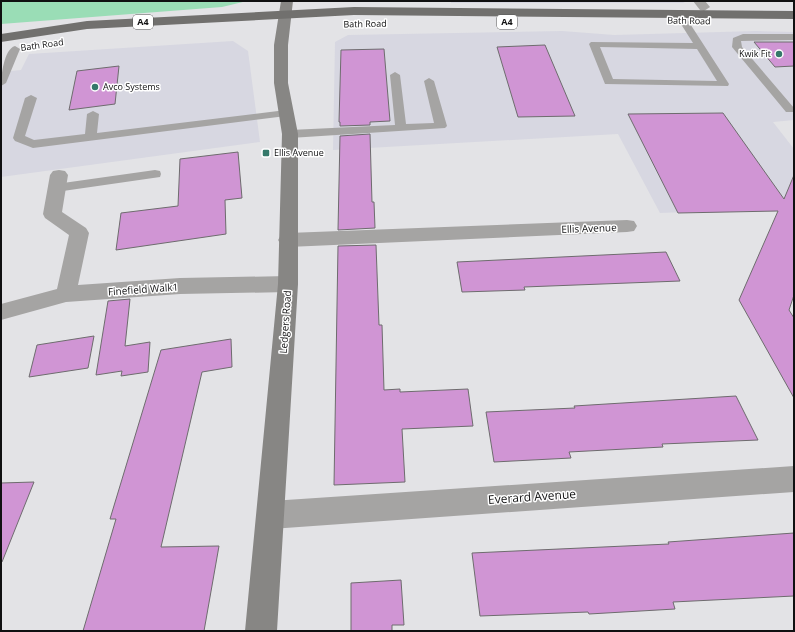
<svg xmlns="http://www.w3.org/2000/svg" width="795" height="632" font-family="'Open Sans',sans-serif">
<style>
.built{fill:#d7d7e1}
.green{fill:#9addb6}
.building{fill:#d095d4;stroke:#6e6c6e}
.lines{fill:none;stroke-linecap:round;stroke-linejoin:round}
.lane{fill:#a5a4a3;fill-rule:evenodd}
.street{fill:#a5a4a3;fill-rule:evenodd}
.secondary{fill:#878684;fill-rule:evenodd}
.primary{fill:#71706e;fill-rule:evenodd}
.poi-dot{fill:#35786a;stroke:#fff;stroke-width:1.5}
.labels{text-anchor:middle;stroke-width:3;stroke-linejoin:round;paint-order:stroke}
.far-street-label{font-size:9px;fill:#101011;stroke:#fff}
.shield{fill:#fff;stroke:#585858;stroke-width:1}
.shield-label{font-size:9px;font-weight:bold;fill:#101011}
.far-poi-label{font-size:9px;fill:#101011;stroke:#fff;text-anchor:start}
.street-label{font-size:10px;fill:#101011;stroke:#fff}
.near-street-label{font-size:12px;fill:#101011;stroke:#fff}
</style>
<rect width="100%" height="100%" fill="#e3e3e6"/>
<path class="built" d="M451,1H687L683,3H451Z
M562,31L614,35L756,31L794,32V120L773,122L794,149V208L660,213L618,134L333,150L335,42L348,35Z
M233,41L248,51L260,142L1,177V72L21,70L29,54Z"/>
<path class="green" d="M1,1H247L222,7L1,24Z"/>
<path class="building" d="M754,42H794V66L775,67Z
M545,45L575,116L518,117L497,47Z
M384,49L390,121L370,122V125L340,126V122H339L341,50Z
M119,66L115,104L69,110L77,71Z
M723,113L784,199L794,175V295L789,310L794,318V398L739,300L778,211L678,213L628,114Z
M370,134L372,202H374L375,228L338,230L340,136Z
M238,152L242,198L225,200L226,234L116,250L121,213L178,206L180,159Z
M376,245L379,325H382L384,390L400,389V392L468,389L473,426L402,429L405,482L334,485L338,246Z
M666,252L680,281L524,287L525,290L462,292L457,262Z
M130,299L125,346L150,342L148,372L121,376L122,371L96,375L108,301Z
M94,336L88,368L29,377L37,345Z
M231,339L232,367L202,372L161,547L219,546L204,631H83L116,519H110L161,350Z
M736,396L758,440L662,444L663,447L569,452L571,458L494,462L486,412L575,408L574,406Z
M34,482L2,562L1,561V483Z
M794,533V596L673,602L675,609L589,614L588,612L480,616L472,553L669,544L668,542Z
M401,580L404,625H392V631H351V583Z"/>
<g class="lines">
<path class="lane" d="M684,18L687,19L729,84L728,86L605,84L589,44L591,42L693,43L679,21ZM600,47L697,49L717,81L613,79Z
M743,34H794V40L741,41L742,47L794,108V112H786L732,47L733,38Z
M15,46L20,49L6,83L1,86C1,76 4,49 15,46Z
M395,72L400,75L406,124L434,123L424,81L429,78L434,81L447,126L445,128L290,138L284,134L290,130L395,125L390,75Z
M31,95L37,98L25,136L34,140L85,134L87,114L93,111L99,114L97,133L286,110L292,113L286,116L33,148L15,141L13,138L25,98Z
M155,170L160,171L161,174L160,177L56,192L51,191L49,188L51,185L56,184Z"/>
<path class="street" d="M693,1H705L710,7L704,11L700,10Z
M59,170L65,171L68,175L62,212L86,228L89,233L78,285L180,278L288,276L295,279L298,284L295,289L288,292L180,294L66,302L1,320V304L57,289L69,235L45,218L43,214L50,175L53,171Z
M627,220L634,221L637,226L634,231L627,232L288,247L281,245L278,240L281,235L288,233Z
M794,466V492L271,529L261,525L257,515L261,505L271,501Z"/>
<path class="secondary" d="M281,1H293L288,45V83L298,134V284L277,631H245L278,284L282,134L274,83V45Z"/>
<path class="primary" d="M354,7L794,11V19L354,15L87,29L1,42V34L87,21Z"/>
</g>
<g class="poi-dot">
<circle cx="779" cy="54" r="4"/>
<circle cx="95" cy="87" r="4"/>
<rect x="262" y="149" width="8" height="8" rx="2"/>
</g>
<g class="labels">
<g class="far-street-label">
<text transform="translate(689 21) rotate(1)" y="3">Bath Road</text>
<text transform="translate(365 24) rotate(-1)" y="3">Bath Road</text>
<text transform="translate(42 45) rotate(-8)" y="3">Bath Road</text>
</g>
<g class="shield">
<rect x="133" y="15" width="20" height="14" rx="3"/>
<rect x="497" y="15" width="20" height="14" rx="3"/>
</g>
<g class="shield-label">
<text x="143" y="25">A4</text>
<text x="507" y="25">A4</text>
</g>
<g class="far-poi-label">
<text x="771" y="57" text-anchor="end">Kwik Fit</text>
<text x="103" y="90">Avco Systems</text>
<text x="274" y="156">Ellis Avenue</text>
</g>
<g class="street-label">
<text transform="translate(589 228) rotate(-2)" y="4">Ellis Avenue</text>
<text transform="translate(143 289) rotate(-4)" y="4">Finefield Walk1</text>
<text transform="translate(285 322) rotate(-86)" y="4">Ledgers Road</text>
</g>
<g class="near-street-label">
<text transform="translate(532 497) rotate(-4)" y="4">Everard Avenue</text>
</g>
</g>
<rect width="795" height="632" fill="none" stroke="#101011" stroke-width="4"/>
</svg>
